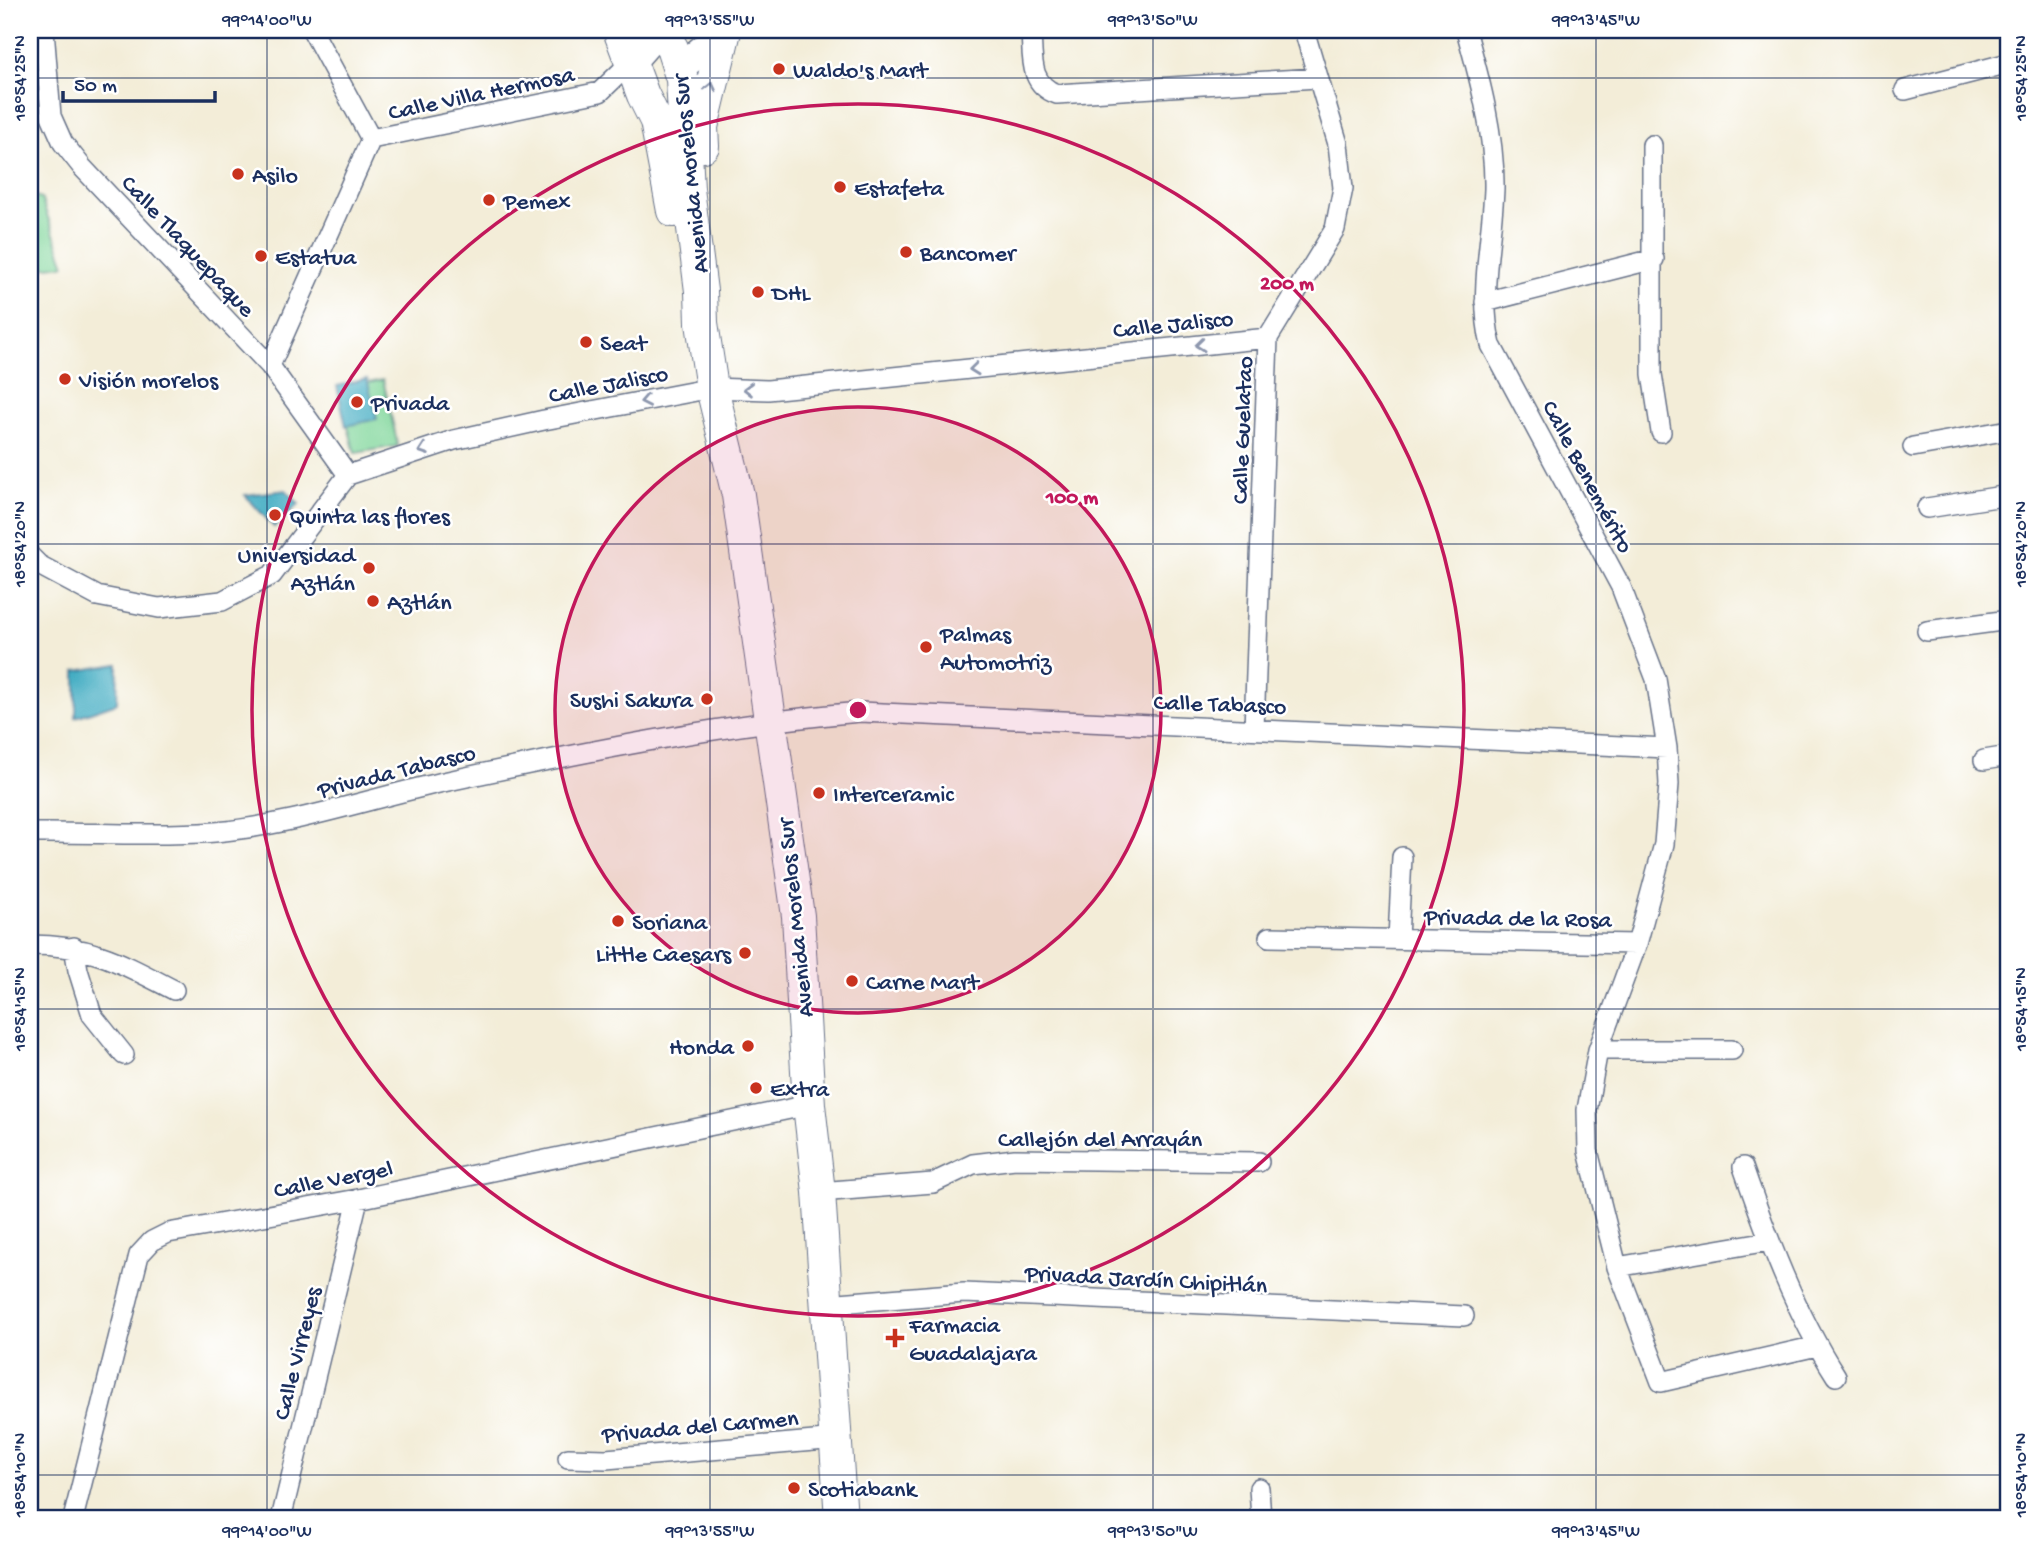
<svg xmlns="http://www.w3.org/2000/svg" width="2039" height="1549" font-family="'Gochi Hand',sans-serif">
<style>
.green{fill:#7fd69a;stroke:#4d827c;stroke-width:2}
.water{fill:#44adc3;stroke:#306e90;stroke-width:2}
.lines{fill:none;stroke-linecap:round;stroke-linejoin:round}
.street-casing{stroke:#677289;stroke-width:22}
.secondary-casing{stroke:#677289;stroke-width:31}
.primary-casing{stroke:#677289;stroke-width:34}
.street{stroke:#fff;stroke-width:19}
.secondary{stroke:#fff;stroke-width:28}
.primary{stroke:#fff;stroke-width:32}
.oneway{stroke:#8d97ae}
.ticks{fill:none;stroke:#1b2f5e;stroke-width:2;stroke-opacity:0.45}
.ring{fill:none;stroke:#c2185b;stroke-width:3.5}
.poi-dot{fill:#c8321e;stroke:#fff;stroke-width:2.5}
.labels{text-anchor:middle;stroke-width:5;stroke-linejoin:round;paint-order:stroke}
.poi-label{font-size:24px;fill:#1b2f5e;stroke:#fff;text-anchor:start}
.street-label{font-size:24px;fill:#1b2f5e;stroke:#fff}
.centre{fill:#c2185b;stroke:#fff;stroke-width:3.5}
.ring-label{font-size:21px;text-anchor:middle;font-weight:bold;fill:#c2185b;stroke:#fff;stroke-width:5;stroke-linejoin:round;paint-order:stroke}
.neatline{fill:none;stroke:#1b2f5e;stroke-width:2.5}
.ticks-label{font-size:18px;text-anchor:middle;fill:#1b2f5e}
</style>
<rect width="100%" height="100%" fill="#fff"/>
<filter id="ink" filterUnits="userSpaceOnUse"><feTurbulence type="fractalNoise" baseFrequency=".0143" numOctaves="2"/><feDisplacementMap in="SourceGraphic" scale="14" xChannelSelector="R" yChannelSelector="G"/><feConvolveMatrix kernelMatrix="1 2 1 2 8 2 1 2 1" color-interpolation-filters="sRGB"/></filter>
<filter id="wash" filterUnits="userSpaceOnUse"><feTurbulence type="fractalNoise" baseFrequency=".00686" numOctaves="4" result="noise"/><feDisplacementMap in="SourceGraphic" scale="28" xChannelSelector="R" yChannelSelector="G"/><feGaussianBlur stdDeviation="1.57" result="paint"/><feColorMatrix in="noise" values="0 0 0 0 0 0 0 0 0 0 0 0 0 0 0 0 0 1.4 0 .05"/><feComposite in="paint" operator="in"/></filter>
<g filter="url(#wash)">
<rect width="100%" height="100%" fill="#f3edd8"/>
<path class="green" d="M30,194L41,198L65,265L30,269Z
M383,380L398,446L355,453L338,389Z"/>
<path class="water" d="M367,379L377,419L346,426L337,386Z
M286,490L299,504L274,527L245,495Z
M118,664L117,703L76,717V671Z"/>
</g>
<g filter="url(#ink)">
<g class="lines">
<g class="street-casing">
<path id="street" d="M44,30L51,116L63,143L82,167L270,366L348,475
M312,30L371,139
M1031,30C1033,56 1028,84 1057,94L1317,78
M1466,30C1480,80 1495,136 1494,189C1492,241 1478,294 1491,345L1621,587L1656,679L1667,748L1669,784L1664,844L1637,944L1598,1050L1587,1110L1588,1151L1617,1267L1661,1382L1817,1346
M1905,90L2009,63
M371,139L600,92L630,63
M1652,145V374L1661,432
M1485,302L1654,259
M270,366L371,139
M1913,447L2009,430
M1927,508L2009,495
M30,556L39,565L97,596L159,608L222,601L272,575L348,475L454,440L544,420L712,388L768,390L1268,338
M1927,631L2009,620
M1254,729L1268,338L1335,229L1343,188L1338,144L1304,30
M1984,760L2009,756
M30,833C91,832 154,837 215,832C295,825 370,798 448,781C584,752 721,724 860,712L1667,748
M1269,937L1637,944
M1398,939L1402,857
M30,945C92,945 120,962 174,990
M74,947L78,970L92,1015L124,1055
M1598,1050H1732
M1743,1167C1768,1239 1795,1312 1836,1376
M819,1192L933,1183L973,1164L1015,1159L1259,1162
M1617,1267L1769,1241
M826,1304L964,1293L1464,1316
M568,1458L606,1459L837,1439
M1259,1488L1261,1519
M73,1519L139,1255L152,1241L168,1233L358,1199L809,1105
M281,1519L358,1199"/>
</g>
<g class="secondary-casing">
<path id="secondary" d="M630,63L659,30
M680,68L726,30"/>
</g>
<g class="primary-casing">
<path id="primary" d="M619,30L643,95L656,121L673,211
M660,30L672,48L682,79L688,189L701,291L702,323L712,388L738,495L798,916L809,1105L819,1192L841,1519
M703,146L702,127L725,31"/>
</g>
<use href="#street" class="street"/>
<use href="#secondary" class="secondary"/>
<use href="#primary" class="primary"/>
</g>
<defs><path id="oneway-chevron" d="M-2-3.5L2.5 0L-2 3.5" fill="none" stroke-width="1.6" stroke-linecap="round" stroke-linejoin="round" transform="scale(1.75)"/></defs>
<g class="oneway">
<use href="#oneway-chevron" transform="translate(711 87) rotate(-77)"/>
<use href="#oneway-chevron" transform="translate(1200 345) rotate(174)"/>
<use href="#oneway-chevron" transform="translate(974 369) rotate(174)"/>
<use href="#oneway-chevron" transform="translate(748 389) rotate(-179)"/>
<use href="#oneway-chevron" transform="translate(645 401) rotate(169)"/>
<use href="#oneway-chevron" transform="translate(423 450) rotate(161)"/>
</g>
</g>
<path class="ticks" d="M267,30V1519M710,30V1519M1153,30V1519M1596,30V1519M30,78H2009M30,544H2009M30,1009H2009M30,1475H2009"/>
<circle cx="858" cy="710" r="303" fill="#c2185b" fill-opacity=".12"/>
<g class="ring">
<circle cx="858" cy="710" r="303"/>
<circle cx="858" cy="710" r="606"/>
</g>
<g class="poi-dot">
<circle cx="779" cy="69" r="7"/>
<circle cx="238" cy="174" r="7"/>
<circle cx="840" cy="187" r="7"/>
<circle cx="489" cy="200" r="7"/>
<circle cx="906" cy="252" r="7"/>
<circle cx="261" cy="256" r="7"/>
<circle cx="758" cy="292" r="7"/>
<circle cx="586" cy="342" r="7"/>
<circle cx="65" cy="379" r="7"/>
<circle cx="357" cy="402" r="7"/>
<circle cx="275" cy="515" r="7"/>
<circle cx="369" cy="568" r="7"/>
<circle cx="373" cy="601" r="7"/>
<circle cx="926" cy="647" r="7"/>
<circle cx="707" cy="699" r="7"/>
<circle cx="819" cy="793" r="7"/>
<circle cx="618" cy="921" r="7"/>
<circle cx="745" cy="953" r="7"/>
<circle cx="852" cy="981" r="7"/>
<circle cx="748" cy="1046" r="7"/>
<circle cx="756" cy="1088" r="7"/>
<path d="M891.5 1327.5h7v7h7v7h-7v7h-7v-7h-7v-7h7z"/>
<circle cx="794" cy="1488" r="7"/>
</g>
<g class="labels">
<g class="poi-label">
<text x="793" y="77">Waldo's Mart</text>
<text x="252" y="182">Asilo</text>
<text x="854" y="195">Estafeta</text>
<text x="503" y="208">Pemex</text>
<text x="920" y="260">Bancomer</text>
<text x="275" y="264">Estatua</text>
<text x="772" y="300">DHL</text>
<text x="600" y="350">Seat</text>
<text x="79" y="387">Visión morelos</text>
<text x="371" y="410">Privada</text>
<text x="289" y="523">Quinta las flores</text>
<text x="355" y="562" text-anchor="end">Universidad<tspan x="355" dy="28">Aztlán</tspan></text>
<text x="387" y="609">Aztlán</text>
<text x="940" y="641">Palmas<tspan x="940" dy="28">Automotriz</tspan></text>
<text x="693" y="707" text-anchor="end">Sushi Sakura</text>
<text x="833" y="801">Interceramic</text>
<text x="632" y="929">Soriana</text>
<text x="731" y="961" text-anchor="end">Little Caesars</text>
<text x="866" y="989">Carne Mart</text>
<text x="734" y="1054" text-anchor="end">Honda</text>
<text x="770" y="1096">Extra</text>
<text x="909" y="1332">Farmacia<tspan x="909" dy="28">Guadalajara</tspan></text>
<text x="808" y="1496">Scotiabank</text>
</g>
<g class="street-label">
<text transform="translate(481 92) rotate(-12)" y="8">Calle Villa Hermosa</text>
<text transform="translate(689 174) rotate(-96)" y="8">Avenida Morelos Sur</text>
<text transform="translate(189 245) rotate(47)" y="8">Calle Tlaquepaque</text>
<text transform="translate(1173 323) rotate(-6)" y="8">Calle Jalisco</text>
<text transform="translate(608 383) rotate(-11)" y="8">Calle Jalisco</text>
<text transform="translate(1241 430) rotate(-88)" y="8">Calle Guelatao</text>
<text transform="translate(1589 476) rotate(62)" y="8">Calle Benemérito</text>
<text transform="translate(1220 703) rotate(2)" y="8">Calle Tabasco</text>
<text transform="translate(396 770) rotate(-14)" y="8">Privada Tabasco</text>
<text transform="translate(1518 917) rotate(1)" y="8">Privada de la Rosa</text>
<text transform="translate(794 918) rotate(-96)" y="8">Avenida Morelos Sur</text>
<text x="1100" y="1146">Callejón del Arrayán</text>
<text transform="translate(333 1178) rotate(-11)" y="8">Calle Vergel</text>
<text transform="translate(1146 1278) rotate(3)" y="8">Privada Jardín Chipitlán</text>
<text transform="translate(296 1353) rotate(-76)" y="8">Calle Virreyes</text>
<text transform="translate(700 1425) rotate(-5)" y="8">Privada del Carmen</text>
</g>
</g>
<circle cx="858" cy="710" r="10" class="centre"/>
<g class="ring-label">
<text x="1287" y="289">200 m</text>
<text x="1072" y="503">100 m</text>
</g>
<rect width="2039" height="1549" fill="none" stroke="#fff" stroke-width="77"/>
<path d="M63 91v10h152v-10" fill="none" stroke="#1b2f5e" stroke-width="3.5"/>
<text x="74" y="91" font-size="21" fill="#1b2f5e" stroke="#ffffff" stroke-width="5" paint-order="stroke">50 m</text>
<rect x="38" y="38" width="1962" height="1472" class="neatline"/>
<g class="ticks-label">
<text x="267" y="25">99°14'00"W</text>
<text x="710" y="25">99°13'55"W</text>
<text x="1153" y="25">99°13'50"W</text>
<text x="1596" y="25">99°13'45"W</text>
<text transform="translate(19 78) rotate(-90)" y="6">18°54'25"N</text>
<text transform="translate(2020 78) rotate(-90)" y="6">18°54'25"N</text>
<text transform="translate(19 544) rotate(-90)" y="6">18°54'20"N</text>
<text transform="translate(2020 544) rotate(-90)" y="6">18°54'20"N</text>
<text transform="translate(19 1009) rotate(-90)" y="6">18°54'15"N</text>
<text transform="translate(2020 1009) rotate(-90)" y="6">18°54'15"N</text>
<text transform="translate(19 1475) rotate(-90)" y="6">18°54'10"N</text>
<text transform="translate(2020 1475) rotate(-90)" y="6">18°54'10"N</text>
<text x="267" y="1536">99°14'00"W</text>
<text x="710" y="1536">99°13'55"W</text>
<text x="1153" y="1536">99°13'50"W</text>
<text x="1596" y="1536">99°13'45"W</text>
</g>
</svg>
